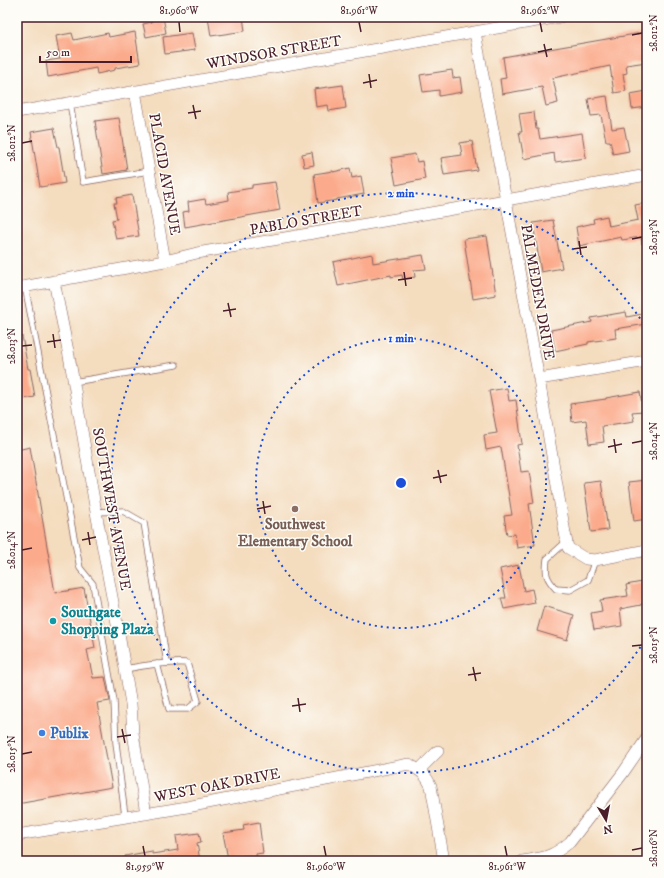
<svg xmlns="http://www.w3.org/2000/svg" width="664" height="878" font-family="'IM FELL DW Pica',serif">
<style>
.building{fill:#fbaa8b}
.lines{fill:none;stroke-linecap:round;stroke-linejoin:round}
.service-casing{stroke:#86615e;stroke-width:7}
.minor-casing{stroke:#86615e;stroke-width:12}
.service{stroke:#fff;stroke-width:5.5}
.minor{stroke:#fff;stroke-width:11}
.ticks{fill:none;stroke:#4a1f2b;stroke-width:1.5}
.ring{fill:none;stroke:#1d4ed8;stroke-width:2;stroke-dasharray:2 4}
.education-dot{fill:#8d6e63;stroke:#fdfcf7;stroke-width:1.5}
.culture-dot{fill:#0f9aa8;stroke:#fdfcf7;stroke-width:1.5}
.shop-dot{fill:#3f7fe0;stroke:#fdfcf7;stroke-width:1.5}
.labels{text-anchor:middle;stroke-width:3;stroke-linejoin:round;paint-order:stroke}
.street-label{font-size:15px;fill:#4a1f2b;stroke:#fdfcf7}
.education-label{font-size:15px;font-weight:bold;fill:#785e54;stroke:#fdfcf7}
.culture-label{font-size:15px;font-weight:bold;fill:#0d838f;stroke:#fdfcf7;text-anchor:start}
.shop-label{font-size:15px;font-weight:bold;fill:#366cbe;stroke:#fdfcf7;text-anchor:start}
.centre{fill:#1d4ed8;stroke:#fdfcf7;stroke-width:2}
.ring-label{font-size:12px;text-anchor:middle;font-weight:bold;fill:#1d4ed8;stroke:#fdfcf7;stroke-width:3;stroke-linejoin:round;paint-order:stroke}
.neatline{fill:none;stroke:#4a1f2b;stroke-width:1.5}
.ticks-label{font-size:10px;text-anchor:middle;fill:#4a1f2b}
</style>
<rect width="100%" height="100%" fill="#fdfcf7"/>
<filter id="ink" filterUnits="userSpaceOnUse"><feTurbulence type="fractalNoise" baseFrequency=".025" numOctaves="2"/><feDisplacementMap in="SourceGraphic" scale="8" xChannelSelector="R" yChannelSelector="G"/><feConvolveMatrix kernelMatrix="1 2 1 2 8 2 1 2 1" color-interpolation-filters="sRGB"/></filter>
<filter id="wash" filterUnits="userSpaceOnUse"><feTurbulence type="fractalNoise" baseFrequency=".012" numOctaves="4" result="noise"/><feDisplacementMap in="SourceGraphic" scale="16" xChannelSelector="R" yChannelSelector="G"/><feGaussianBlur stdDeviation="0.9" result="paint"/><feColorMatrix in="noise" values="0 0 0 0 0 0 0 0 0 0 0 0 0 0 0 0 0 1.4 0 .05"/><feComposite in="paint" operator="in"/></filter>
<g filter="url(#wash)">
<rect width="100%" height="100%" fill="#f4dcbe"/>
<g id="blocks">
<path class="building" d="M150,17H163L166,33L146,37L143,24L152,22Z
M208,17H243L245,31L211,36Z
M135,32L140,64L115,68V70L97,74L96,68L48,77L46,61L60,59L56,36L72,33L74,40L108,33L109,37Z
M647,32V62L626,65L627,73L623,74L626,91L614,93L610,66L553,78L558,103L546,106L542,87L502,94L500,79L506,78L503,57Z
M192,33L195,50L165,54L163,37Z
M452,70L453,78L460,77L462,92L439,96V90L423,92L420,75Z
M343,85L346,108L329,111L328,105L316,107L314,89Z
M647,91V107L632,109L630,94Z
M607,96L612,129L624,127L629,151L613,154L610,141H606L601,115L591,116L588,99Z
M534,112L536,129H538L540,139L582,133L586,158L555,162L554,153L524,159L519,132H522L519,114Z
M119,118L127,170L103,174L95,121Z
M54,128L58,147H59L65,183L40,187L31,132Z
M472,141L477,170L444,175L441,158L462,155L460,143Z
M312,152L314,165L304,167L302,154Z
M415,154L417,162L422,161L425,179L396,185L391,158Z
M350,168L352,178L361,176L364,194L337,199V200L318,203L314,174L333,171V172Z
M275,182L280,210L185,227L183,212L189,211L188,202L205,199L206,204L229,200L228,192L252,188V185Z
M132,195L139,236L116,239L112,220L117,219L114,203H117L116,198Z
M646,203L647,208V244H642L641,237L622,240L621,237L579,246L576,227L594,223L593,219L607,216L609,226L638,220L635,205Z
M553,220L562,268L541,272L533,223Z
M487,236L496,295L473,299L464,239Z
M372,254L373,263L423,255L426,269L414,270L415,277L403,279L402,275L391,277V275L338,286L333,262Z
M626,312L627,317L647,313V324L615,329L616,338L588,342V344L555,351L551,330L592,322L591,318Z
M17,336H22L28,369H30L35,397L17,400Z
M507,388L509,401L516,400L522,444L517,445L521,472L529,471L534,503L529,504L535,545L517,548L515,534L507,535L504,516L512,515L501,447L486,450L484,435L497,433L489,391Z
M640,392L643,411L632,412L634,421L602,426L604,442L589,444L586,420L572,422L570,404L606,399V398Z
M30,447L55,593L84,588L95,648L87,650L93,678L105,677L110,701L97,703L112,787L17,804V450Z
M647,480V519L634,521L629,482Z
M601,481L608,530L591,532L584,483Z
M519,565L524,591L532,589L535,603L504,609L501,598H506L500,569Z
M647,581V603L641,604V605L620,609L622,626L594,630L591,613L602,611L600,600L628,596L626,585Z
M544,606L574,615L567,640L537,631Z
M259,822L263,853L256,854L257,860L247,861L246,856L228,859L223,833L244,830L243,825Z
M199,833L201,842L197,843L200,861H126L125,856L152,851V854L178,850L176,836Z"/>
</g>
</g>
<g filter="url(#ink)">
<use href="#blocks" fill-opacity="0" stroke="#86615e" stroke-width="1"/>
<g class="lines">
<g class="service-casing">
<path id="service" d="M70,103L83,182L149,171
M25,286L80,568L93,584L114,701L116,743L125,816
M73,382L176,365
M96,512L123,511L144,523L167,663
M567,541L547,559C545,574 546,578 556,589L570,590L588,580L595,560
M125,669C146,665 166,662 187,663L198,701L188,709H169L157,664"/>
</g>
<g class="minor-casing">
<path id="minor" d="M475,32L539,379L565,533L568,548L586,559L595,560L647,550
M135,91L165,261
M17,112L560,17
M54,281L70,361L96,512L119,634L131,704L133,733L146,814
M17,288L165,261L197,253L506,200L647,175
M539,379L647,361
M419,770L438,751
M17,835L187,807L409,764C420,771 425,773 431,786L444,861
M522,861C544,858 552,857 570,842L623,773L647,738"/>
</g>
<use href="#service" class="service"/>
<use href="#minor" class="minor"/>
</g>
</g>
<path class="ticks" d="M179,22L180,32M359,22L361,32M540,22L542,32M632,35L642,33M544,44L547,57M538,52L552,49M369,74L371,88M363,83L377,80M193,105L196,119M188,113L201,111M22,143L32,141M632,239L642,237M579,241L581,255M573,249L587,247M404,272L406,286M398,280L412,278M228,303L231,317M223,311L236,309M53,334L55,348M47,342L61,340M22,346L32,345M614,439L616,453M632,443L642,441M608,447L622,444M438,470L441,483M433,478L447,475M263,501L265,514M257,509L271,506M88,532L90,545M82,540L96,537M22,550L32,548M632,646L642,645M473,667L476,681M468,675L481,673M298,698L300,712M292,706L306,704M122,729L125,743M117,737L131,735M22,754L32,752M143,846L145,856M324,846L326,856M505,846L507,856M632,850L642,848"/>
<g class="ring">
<circle cx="401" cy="483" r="145"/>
<path d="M647 637A290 290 0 1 1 647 329"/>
</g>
<circle class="education-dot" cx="295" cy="509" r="4"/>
<circle class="culture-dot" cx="53" cy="621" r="4"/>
<circle class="shop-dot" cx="42" cy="733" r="4"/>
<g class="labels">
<g class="street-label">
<text transform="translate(274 52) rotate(-10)" y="5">WINDSOR STREET</text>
<text transform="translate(165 174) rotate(80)" y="5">PLACID AVENUE</text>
<text transform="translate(306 220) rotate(-10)" y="5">PABLO STREET</text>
<text transform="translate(538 292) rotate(80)" y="5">PALMEDEN DRIVE</text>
<text transform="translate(112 509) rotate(80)" y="5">SOUTHWEST AVENUE</text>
<text transform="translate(217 785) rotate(-11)" y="5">WEST OAK DRIVE</text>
</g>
<g class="education-label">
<text x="295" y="529">Southwest<tspan x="295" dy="17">Elementary School</tspan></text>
</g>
<g class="culture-label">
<text x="61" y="617">Southgate<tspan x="61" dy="17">Shopping Plaza</tspan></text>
</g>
<g class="shop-label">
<text x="50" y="738">Publix</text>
</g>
</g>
<circle cx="401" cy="483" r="6" class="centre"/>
<g class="ring-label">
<text x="401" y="197">2 min</text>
<text x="401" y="342">1 min</text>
</g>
<rect width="664" height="878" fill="none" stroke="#fdfcf7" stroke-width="44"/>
<g transform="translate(606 820) rotate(170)" stroke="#fdfcf7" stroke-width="3" paint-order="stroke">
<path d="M0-3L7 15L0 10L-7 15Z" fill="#4a1f2b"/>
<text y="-6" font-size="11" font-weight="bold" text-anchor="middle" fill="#4a1f2b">N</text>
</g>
<path d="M40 56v6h91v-6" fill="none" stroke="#4a1f2b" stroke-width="2"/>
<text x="46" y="56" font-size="12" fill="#4a1f2b" stroke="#fdfcf7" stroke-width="3" paint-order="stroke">50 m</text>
<rect x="22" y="22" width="620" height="834" class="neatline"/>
<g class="ticks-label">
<text x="179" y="14">81.960°W</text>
<text x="359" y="14">81.961°W</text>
<text x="540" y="14">81.962°W</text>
<text transform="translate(653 33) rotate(-90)" y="4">28.012°N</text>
<text transform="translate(11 143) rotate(-90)" y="4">28.012°N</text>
<text transform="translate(653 237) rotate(-90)" y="4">28.013°N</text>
<text transform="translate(11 346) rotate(-90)" y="4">28.013°N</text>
<text transform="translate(653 441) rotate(-90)" y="4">28.014°N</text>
<text transform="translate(11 550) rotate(-90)" y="4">28.014°N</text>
<text transform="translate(653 645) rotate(-90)" y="4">28.015°N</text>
<text transform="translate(11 754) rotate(-90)" y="4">28.015°N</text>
<text transform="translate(653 848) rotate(-90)" y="4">28.016°N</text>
<text x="145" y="870">81.959°W</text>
<text x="326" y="870">81.960°W</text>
<text x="507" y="870">81.961°W</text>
</g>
</svg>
